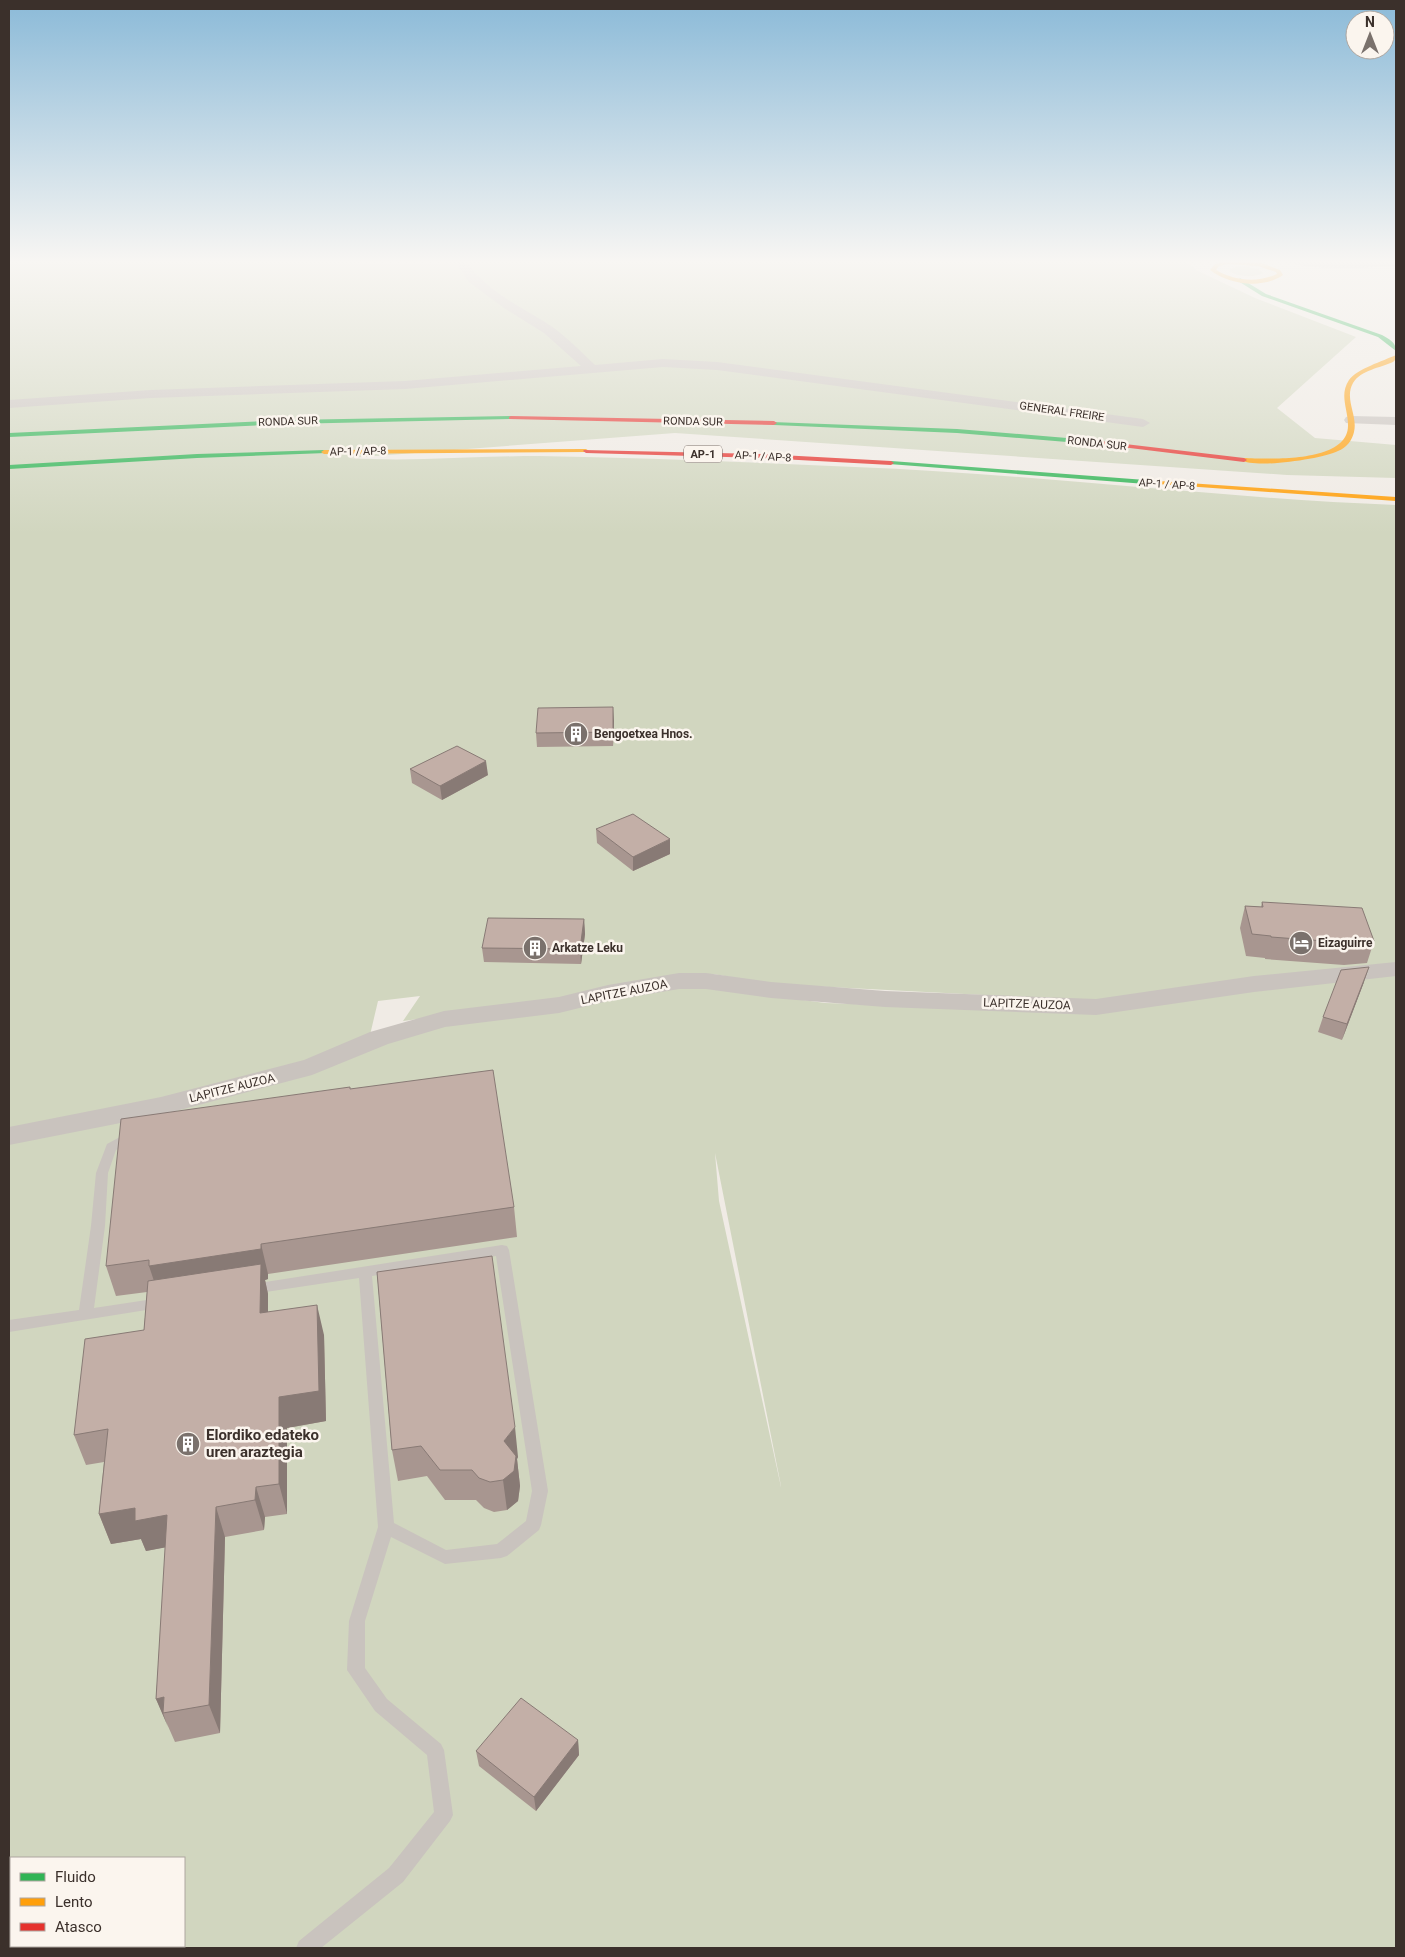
<svg xmlns="http://www.w3.org/2000/svg" width="1405" height="1957" font-family="Roboto,sans-serif">
<style>
.green{fill:#d1d6bf;fill-rule:evenodd}
.lines{fill:none;stroke-linecap:round;stroke-linejoin:round}
.lane{fill:#c9c3be;fill-rule:evenodd}
.street{fill:#c9c3be;fill-rule:evenodd}
.fast{fill:#30b455;fill-rule:evenodd}
.slow{fill:#ff9f0a;fill-rule:evenodd}
.jam{fill:#e5322d;fill-rule:evenodd}
.wall{fill:#a89690}
.shaded-wall{fill:#887a75}
.building{fill:#c3afa7;stroke:#887a75}
.labels{text-anchor:middle;stroke-width:5;stroke-linejoin:round;paint-order:stroke}
.far-street-label{font-size:11px;fill:#3b302b;stroke:#fbf5ee}
.shield{fill:#fbf5ee;stroke:#756b66;stroke-width:1}
.shield-label{font-size:11px;font-weight:bold;fill:#3b302b}
.poi-label{font-size:12px;font-weight:bold;fill:#3b302b;stroke:#fbf5ee;text-anchor:start}
.street-label{font-size:12px;fill:#3b302b;stroke:#fbf5ee}
.near-poi-label{font-size:15px;font-weight:bold;fill:#3b302b;stroke:#fbf5ee;text-anchor:start}
</style>
<rect width="100%" height="100%" fill="#f0ebe5"/>
<path class="green" d="M30,260H350L361,264H436L458,260H1176L1188,263L1196,270L1255,298L1356,337L1277,408L1315,438L1396,445V478L1287,475L675,433L349,458C411,462 476,456 539,456C644,458 749,462 855,467C1036,474 1215,498 1396,505V1948H9V1141L161,1106L454,1023L640,993L698,986L825,1003L1026,1010L1024,997L771,984L713,974L677,976L557,1001L403,1021L420,996L378,1001L370,1035L310,1062L164,1101L9,1132V263ZM715,1153L781,1486V1487L719,1201ZM11,1858H184V1946H11Z
M1243,266L1258,269L1263,273C1253,278 1238,277 1229,271L1232,268Z"/>
<g class="lines">
<path class="lane" d="M131,1135L135,1136L137,1139L135,1142L127,1144L116,1150L108,1173L105,1226L94,1308L160,1298L165,1299L167,1303L165,1307L9,1332V1320L79,1310L91,1226L96,1173L107,1144L120,1137Z
M502,1245L507,1246L509,1250L548,1491L541,1525L539,1530L507,1556L501,1558L445,1564L391,1537L365,1621V1668L387,1699L441,1744L444,1750L453,1815L450,1821L403,1882L321,1948H296L299,1941L389,1868L434,1812L427,1755L375,1711L347,1670L349,1621L378,1527L359,1278L253,1294L248,1293L246,1289L248,1285L253,1284ZM496,1256L532,1491L526,1521L497,1544L446,1550L394,1523L372,1276Z"/>
<path class="street" d="M454,260H465C488,293 519,305 551,326C567,337 581,352 595,365L663,359L717,362L1143,419L1150,423L1143,427L717,370L663,367L405,389L151,398L9,408V400L151,390L405,381L581,366L544,333L504,308L469,282Z
M1286,260H1396V266C1375,267 1300,272 1286,260Z
M1351,416L1396,417V425L1346,423L1344,420L1346,417Z
M1396,962V976L1254,992L1096,1015L885,1007L771,998L706,989H679L608,1001L559,1013L445,1027L388,1044L312,1075L161,1115L9,1145V1127L161,1097L304,1060L370,1032L444,1011L559,997L608,985L679,973H706L771,982L885,991L1096,999L1254,976Z"/>
<path class="fast" d="M1240,278L1266,294L1382,335C1389,339 1396,342 1396,351L1378,337L1262,296L1238,281Z
M511,416L513,417V419L288,424L9,437V433L288,420Z
M772,422L957,429L1091,440L1094,442L1091,444L957,433L774,425L771,423Z
M324,450L327,452L326,453L197,458L9,469V465L197,454Z
M891,461L1159,481L1163,483L1159,485L889,464V462Z"/>
<path class="slow" d="M1228,260L1259,262L1280,270L1283,275C1263,289 1229,285 1210,270L1215,264ZM1228,264L1258,266L1276,272L1277,274C1257,283 1235,281 1216,270L1219,266Z
M1396,355V359L1393,362C1380,368 1361,370 1353,383C1344,399 1358,415 1354,432C1352,441 1346,448 1338,451C1322,459 1255,469 1241,460L1244,458C1269,459 1349,463 1348,425C1348,409 1339,395 1349,380C1357,369 1383,361 1396,355Z
M586,449L589,451L588,452L324,454L321,452L324,450Z
M1159,481L1396,497V501L1157,484L1155,483Z"/>
<path class="jam" d="M511,416L774,421L777,423L774,425L509,419V417Z
M1091,440L1244,458L1247,460L1244,462L1089,443L1088,442Z
M584,450L762,454L891,461L894,463L891,465L762,458L586,453L583,451Z"/>
</g>
<path class="wall" d="M614,721L613,746L537,747L536,733Z
M410,769L488,775L442,800L412,783Z
M596,829L670,854L633,871L597,843Z
M1262,902L1374,941L1367,963L1344,965L1265,959V958L1246,956L1240,928L1245,906L1261,907Z
M584,919L585,934L581,964L484,962L482,948Z
M1364,982L1342,1040L1318,1032L1323,1017Z
M350,1089L514,1207L517,1237L268,1274V1279L265,1280L268,1294V1312L324,1335L326,1421L287,1428V1514L265,1517L264,1530L225,1537L220,1733L175,1742L156,1699L166,1547L146,1551L141,1539L111,1544L99,1514L104,1462L86,1465L74,1435L144,1330L147,1292L116,1296L106,1266Z
M377,1272L518,1457L517,1459L520,1486L518,1501L507,1510L494,1512L484,1508L476,1500H445L427,1476L398,1481L392,1450Z
M578,1740L579,1755L536,1811L479,1766L476,1751Z"/>
<path class="shaded-wall" d="M613,707L614,721L613,746Z
M486,761L488,775L442,800L440,786Z
M670,839V854L633,871V857Z
M584,919L585,934L581,964L580,949Z
M1369,967L1364,982L1342,1040L1347,1024Z
M261,1244L268,1274V1279L265,1280L268,1294V1344L159,1296L149,1266Z
M317,1305L324,1335L326,1421L287,1428V1514L279,1484V1397Z
M515,1427L518,1457L517,1459L520,1486L518,1501L507,1510L503,1480L504,1441Z
M256,1487L265,1517L264,1530L255,1500Z
M216,1507L225,1537L220,1733L209,1705Z
M135,1508L167,1515L178,1545L146,1551L141,1539L111,1544L99,1514Z
M164,1697L163,1713L168,1727L156,1699Z
M578,1740L579,1755L536,1811L534,1797Z"/>
<path class="building" d="M613,707V732L536,733L538,708Z
M457,746L486,761L440,786L410,769Z
M633,814L670,839L633,857L596,829Z
M1262,902L1362,908L1374,941L1351,943L1271,937V936L1252,934L1245,906L1263,907Z
M488,918L584,919L580,949L482,948Z
M1369,967L1347,1024L1323,1017L1341,970Z
M493,1070L514,1207L261,1244V1249L149,1266V1260L106,1266L121,1119L350,1087V1089Z
M492,1256L515,1427L504,1441L516,1456L514,1471L503,1480L490,1482L479,1478L472,1470H440L421,1446L392,1450L377,1272Z
M261,1264L260,1313L317,1305L319,1391L279,1397V1484L256,1487L255,1500L216,1507L209,1705L163,1713L164,1697L156,1699L167,1515L135,1521V1508L99,1514L108,1429L74,1435L85,1339L144,1330L148,1281Z
M521,1698L578,1740L534,1797L476,1751Z"/>
<linearGradient id="sky" x2="0" y2="1"><stop stop-color="#8bbad8"/><stop offset="0.49" stop-color="#f8f6f3"/><stop offset="1" stop-color="#f8f6f3" stop-opacity="0"/></linearGradient>
<rect width="1405" height="534" fill="url(#sky)"/>
<defs>
<g id="building-disc" transform="scale(1.25)"><circle r="9.5" fill="#7a716c" stroke="#fbf5ee"/><path d="M-4-6H4V6H1V3H-1V6H-4ZM-2.5-4.3h1.7v1.8h-1.7ZM.8-4.3h1.7v1.8H.8ZM-2.5-1h1.7V.8h-1.7ZM.8-1h1.7V.8H.8Z" fill="#fff"/></g>
<g id="hotel-disc" transform="scale(1.25)"><circle r="9.5" fill="#7a716c" stroke="#fbf5ee"/><path d="M-6-4.5h1.5V1H6V5H4.5V3h-9V5H-6ZM-4 0a1.8 1.8 0 1 1 3.6 0ZM.5 0V-2.5h3Q6-2.5 6 0Z" fill="#fff"/></g>
</defs>
<g fill-rule="evenodd">
<use href="#building-disc" x="576" y="734"/>
<use href="#hotel-disc" x="1301" y="943"/>
<use href="#building-disc" x="535" y="948"/>
<use href="#building-disc" x="188" y="1444"/>
</g>
<g class="labels">
<g class="far-street-label">
<text transform="translate(1062 411) rotate(8)" y="4">GENERAL FREIRE</text>
<text transform="translate(288 421) rotate(-2)" y="4">RONDA SUR</text>
<text transform="translate(693 421) rotate(1)" y="4">RONDA SUR</text>
<text transform="translate(1097 443) rotate(6)" y="4">RONDA SUR</text>
<text transform="translate(358 451) rotate(-1)" y="4">AP-1 / AP-8</text>
<text transform="translate(763 456) rotate(3)" y="4">AP-1 / AP-8</text>
<text transform="translate(1167 484) rotate(4)" y="4">AP-1 / AP-8</text>
</g>
<rect class="shield" x="684" y="445.5" width="38" height="17" rx="4"/>
<g class="shield-label">
<text x="703" y="458">AP-1</text>
</g>
<g class="poi-label">
<text x="594" y="738">Bengoetxea Hnos.</text>
<text x="1318" y="947">Eizaguirre</text>
<text x="552" y="952">Arkatze Leku</text>
</g>
<g class="street-label">
<text transform="translate(624 992) rotate(-11)" y="4">LAPITZE AUZOA</text>
<text transform="translate(1027 1004) rotate(2)" y="4">LAPITZE AUZOA</text>
<text transform="translate(232 1088) rotate(-14)" y="4">LAPITZE AUZOA</text>
</g>
<g class="near-poi-label">
<text x="206" y="1440">Elordiko edateko<tspan x="206" dy="17">uren araztegia</tspan></text>
</g>
</g>
<rect width="1405" height="1957" fill="none" stroke="#3b302b" stroke-width="20"/>
<rect x="10" y="1857" width="175" height="90" fill="#fbf5ee" stroke="#aea6a0"/>
<rect x="20" y="1873" width="25" height="8" fill="#30b455" stroke="#aea6a0"/>
<text x="55" y="1882" font-size="15" fill="#3b302b">Fluido</text>
<rect x="20" y="1898" width="25" height="8" fill="#ff9f0a" stroke="#aea6a0"/>
<text x="55" y="1907" font-size="15" fill="#3b302b">Lento</text>
<rect x="20" y="1923" width="25" height="8" fill="#e5322d" stroke="#aea6a0"/>
<text x="55" y="1932" font-size="15" fill="#3b302b">Atasco</text>
<g transform="translate(1370 35)"><circle r="24" fill="#fbf5ee" stroke="#aea6a0"/>
<path d="M0-4L9 19L0 12L-9 19Z" fill="#7a716c"/>
<text y="-8" font-size="14" font-weight="bold" text-anchor="middle" fill="#3b302b">N</text>
</g>
</svg>
